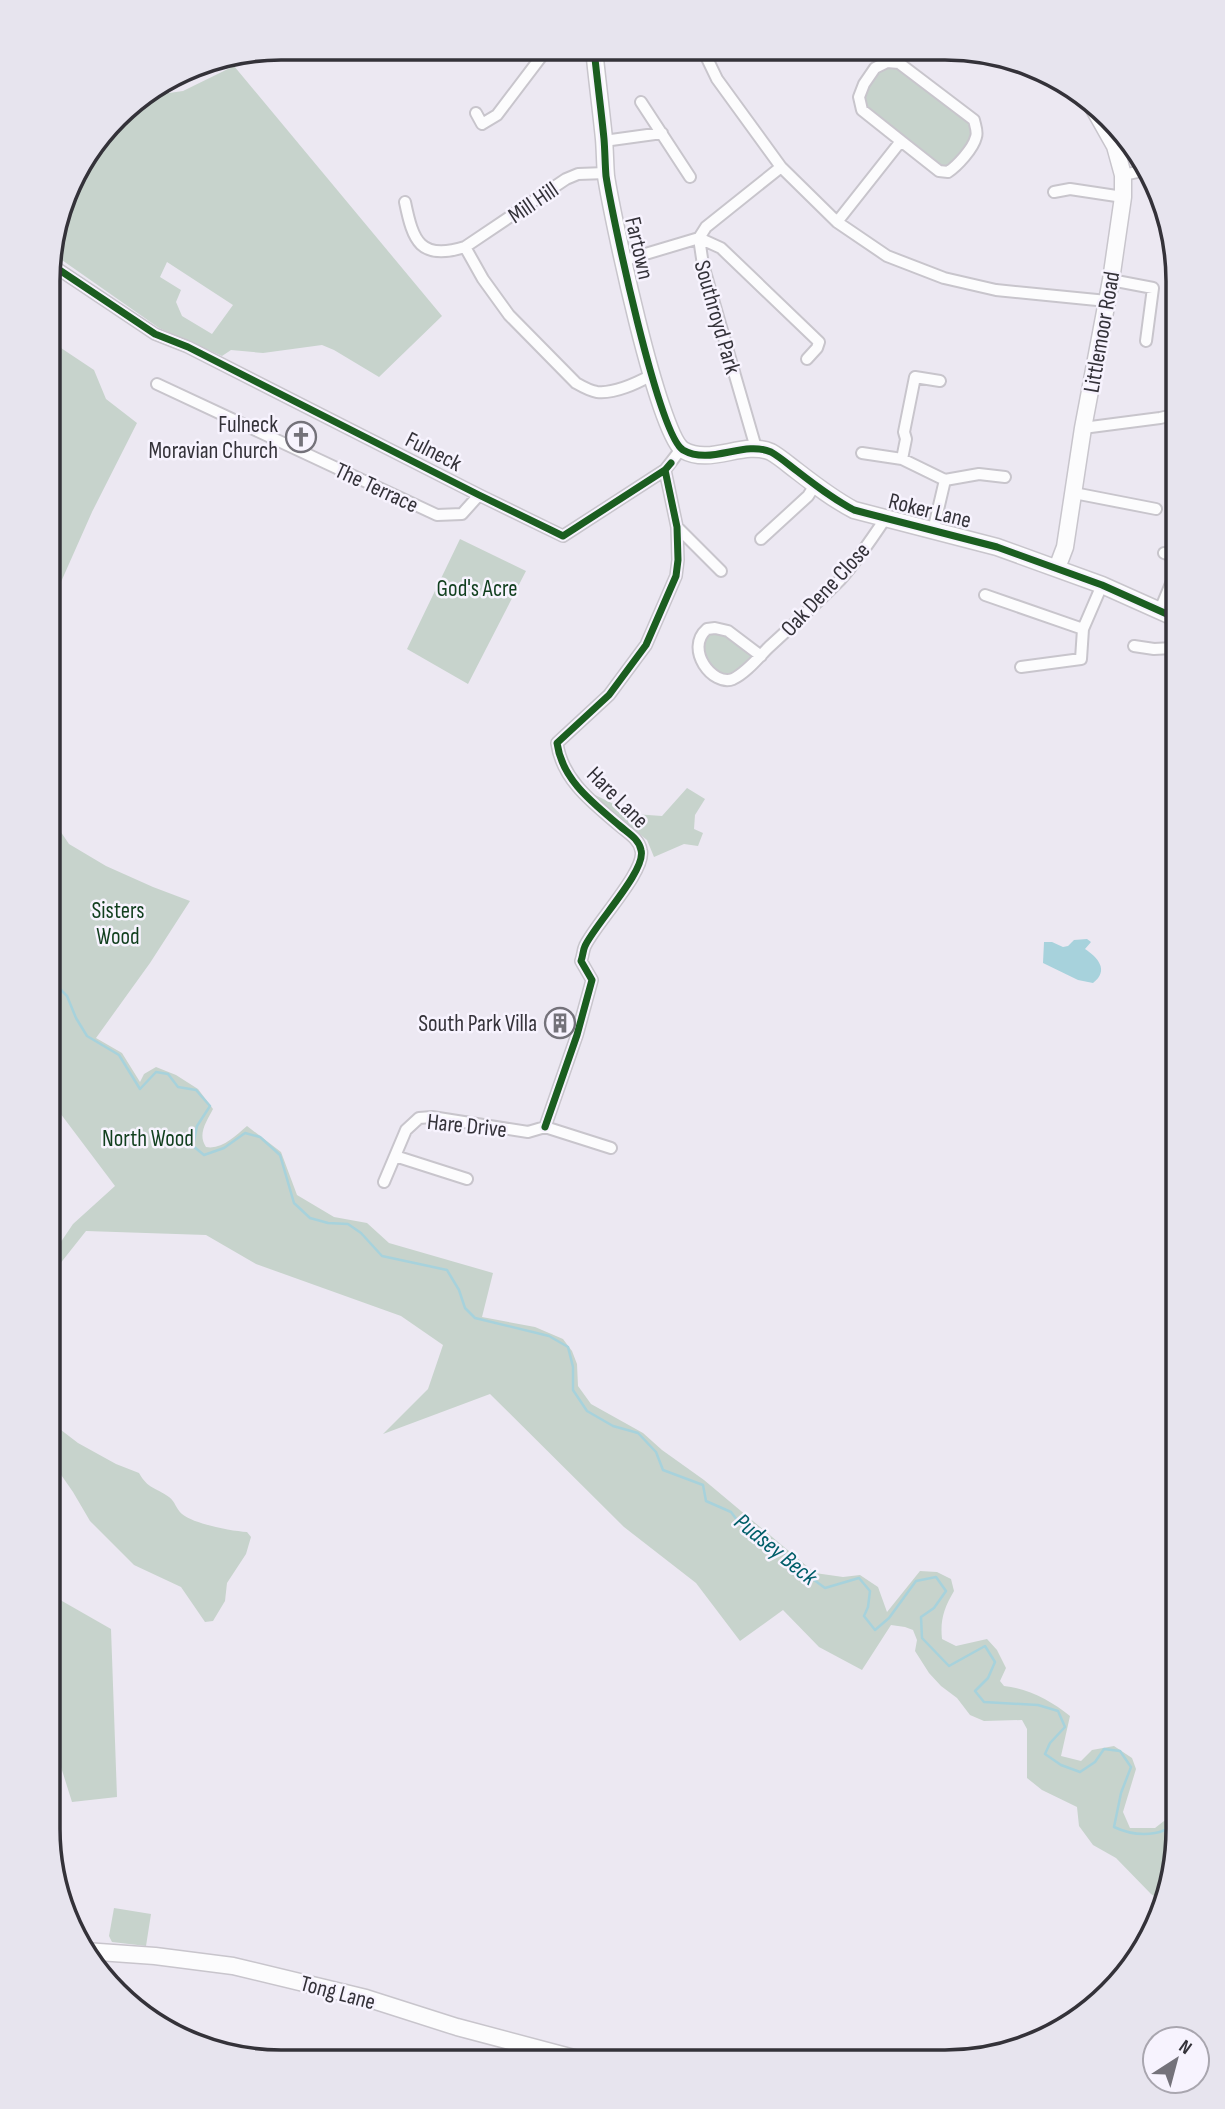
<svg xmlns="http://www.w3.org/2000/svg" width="1225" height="2109" font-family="'Sofia Sans Condensed',sans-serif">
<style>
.green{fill:#c7d3cc;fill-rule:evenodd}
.water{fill:#a7d2dc}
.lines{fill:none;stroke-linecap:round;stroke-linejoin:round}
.stream{stroke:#a7d2dc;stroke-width:2.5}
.street-casing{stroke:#c8c5cc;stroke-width:14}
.secondary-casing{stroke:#c8c5cc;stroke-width:19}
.street{stroke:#fcfcfd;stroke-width:10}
.secondary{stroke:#fcfcfd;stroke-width:16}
.cycleway-casing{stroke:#f7f3fe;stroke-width:11}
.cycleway{stroke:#1b5e20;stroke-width:7}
.labels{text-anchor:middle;stroke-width:5;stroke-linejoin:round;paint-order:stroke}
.street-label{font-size:23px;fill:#343239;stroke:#f7f3fe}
.poi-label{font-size:23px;fill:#343239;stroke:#f7f3fe;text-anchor:end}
.park-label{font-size:23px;fill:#113f1e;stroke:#f7f3fe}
.water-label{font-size:24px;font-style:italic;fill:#005e69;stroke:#f7f3fe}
.rim{fill:none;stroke:#343239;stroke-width:3.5}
</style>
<rect width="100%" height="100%" fill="#ece8f2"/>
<path class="green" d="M899,63L974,120L976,138L948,172L862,110L864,84L875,68Z
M234,66L442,316L379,377L334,350L322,345L263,353L231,350L222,356L159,328L49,251L72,177L126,105L162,84L169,93L183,91ZM167,262L233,305L212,334L182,316L176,302L181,290L160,277Z
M49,340L94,370L106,399L137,423L92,512L49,609Z
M460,539L526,571L468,684L407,649Z
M715,628L761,656L729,680L707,668L699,638Z
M687,788L705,799L695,815L694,829L703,833L698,846L684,844L654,857L647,840L594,799L595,795L634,814L662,816Z
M50,816L69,844L106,866L153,887L190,901L150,963L96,1038L122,1053L140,1082L144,1074L156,1067L176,1075L198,1089L213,1109C207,1121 197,1134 206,1147C222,1150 235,1136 247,1126L281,1152L297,1195L334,1217L367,1223L389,1243L493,1273L482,1317L535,1327L563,1339L572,1351L577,1364L578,1386L591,1404L643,1433L662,1450L704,1480L815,1573L843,1577L860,1575L878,1587L887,1612L920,1571L937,1572L951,1579L954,1591C944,1608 940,1620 942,1639L956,1646L987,1639L997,1650L1006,1668L1000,1681L1004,1686C1027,1688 1052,1701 1070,1716L1061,1756L1081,1761L1092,1750L1114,1746L1132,1758L1136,1769L1123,1812L1130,1828H1155L1173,1814L1177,1816V1844L1164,1903L1151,1894L1116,1858L1093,1845L1079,1826L1077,1807L1042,1790L1027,1778V1729L1022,1720L984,1721L970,1715L957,1698L941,1686L929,1673L915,1651L917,1640L913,1630L905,1627L891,1625L862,1670L819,1647L783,1610L740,1641L696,1583L624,1527L490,1394L383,1434L428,1389L443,1345L401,1316L256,1264L206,1235L86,1231L48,1279V1261L73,1224L115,1186L48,1097V819Z
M48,1420L78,1443L116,1464L139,1473C148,1489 155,1487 169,1497C175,1501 176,1509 182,1514C194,1524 231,1531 247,1532L251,1537L246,1554L227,1583L225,1601L213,1621L205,1622L181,1587L134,1565L90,1521L73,1492L48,1456Z
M48,1593L111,1629L117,1797L72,1802L49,1729L47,1728Z
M114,1908L151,1914L146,1946L112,1942L109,1936Z"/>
<path class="water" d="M1087,939L1091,942L1085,949C1097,957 1110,970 1093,983L1078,980L1043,963L1044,942H1052L1063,947L1068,946L1074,940Z"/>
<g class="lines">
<path class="stream" d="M48,977L67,996L76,1018L87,1036L119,1055L140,1089L156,1072L168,1074L178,1087L196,1090L210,1106L197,1126L193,1146L204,1155L224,1148L245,1133L260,1137L280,1155L294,1203L310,1218L328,1223L348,1224L361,1233L382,1256L447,1270L459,1290L465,1308L475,1318L549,1336L568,1347L573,1367V1390L587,1411L613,1426L638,1433L656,1452L663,1470L703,1485L706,1501L731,1512L743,1528L786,1555L806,1574L825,1588L859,1578L870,1591L868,1607L864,1616L875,1630L889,1618L916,1581L936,1577L946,1591L934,1608L921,1617L922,1638L949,1666L985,1646L995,1662L988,1678L975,1691L984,1702L1038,1705L1058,1711L1065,1727L1050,1743L1045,1754L1061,1765L1080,1772L1095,1762L1104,1749L1120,1751L1131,1767L1121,1793L1114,1827C1127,1833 1140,1836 1155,1833C1163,1832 1169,1827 1177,1825"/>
<g class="street-casing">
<path id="street" d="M703,50L717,79L781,167L837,222L887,256L944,278L996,290L1107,301
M641,102L690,177
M476,113L482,124L497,115L547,49
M604,141L662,133
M1123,175L1142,171
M1054,192L1070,189L1123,197
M405,202C413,241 420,261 465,247L566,179L578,174L606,173
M837,222L901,141L862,110L859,97L864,84L875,68L887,62L899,63L974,120C975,125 978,132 976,137C973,149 957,166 948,172L939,171L901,141
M699,238L703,265L756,448
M699,238L721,248L819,342L817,348L807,359
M699,238L706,227L781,167
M465,247L483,279L509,315L576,383C583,387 590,391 597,392C615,394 637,383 652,375
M622,261L699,238
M49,263L155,334L188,347L479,495L563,536L665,470L681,449
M1111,280L1153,288L1146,341
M157,384L437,515L462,514L479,495
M1083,428L1160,418L1178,414
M862,453L902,459L945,480L979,474L1005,477
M902,459L906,439L904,432L915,377L940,381
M1074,493L1156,509
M677,527L721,571
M933,531L945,480
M761,539L808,496L815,485
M1164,553L1178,558
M985,595L1083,629
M1160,610L1178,567
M1134,646L1154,649L1173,648L1176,645
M761,656L728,631L715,628L707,629C684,649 713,687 733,679C746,673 759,657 769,647C793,625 817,603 840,580C857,561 871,540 885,519
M1021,667L1081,659L1083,629L1102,585
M545,1127L577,1035L592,980L581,961C583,956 583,950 585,946C595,924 647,870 641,850C639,839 628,833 620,826C593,803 562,780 557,743L609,695L646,645L676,576L678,560L677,527L665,470
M545,1127L611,1148
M395,1156L467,1179
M384,1182L406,1130L419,1118L432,1117L528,1132L545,1127"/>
</g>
<g class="secondary-casing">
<path id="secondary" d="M594,49C597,79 601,109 604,139C605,151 605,164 606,176C612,215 658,434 683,450C711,466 743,440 771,452C780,457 789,465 797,471C815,485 833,499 854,510L997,547L1102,585L1178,619
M1057,568L1065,547L1083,428L1111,280L1123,197V175L1115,146L1089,100
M85,1951L155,1956L233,1966L366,1998L457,2027L585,2061"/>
</g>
<use href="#street" class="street"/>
<use href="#secondary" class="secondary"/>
<g class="cycleway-casing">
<path id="cycleway" d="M594,49C597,79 601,109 604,139C605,151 605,164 606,176C612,215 658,434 683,450C711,466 743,440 771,452C780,457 789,465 797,471C815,485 833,499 854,510L997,547L1102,585L1178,619
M49,263L155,334L188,347L479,495L563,536L665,470L671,463
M545,1127L577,1035L592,980L581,961C583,956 583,950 585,946C595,924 647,870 641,850C639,839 628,833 620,826C593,803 562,780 557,743L609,695L646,645L676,576L678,560L677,527L665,470"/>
</g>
<use href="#cycleway" class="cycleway"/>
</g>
<defs>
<g id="church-ring" transform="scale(1.575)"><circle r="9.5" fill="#f7f3fe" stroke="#74727a" stroke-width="1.5"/><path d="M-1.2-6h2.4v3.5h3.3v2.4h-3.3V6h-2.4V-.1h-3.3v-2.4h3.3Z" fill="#74727a"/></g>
<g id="building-ring" transform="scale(1.575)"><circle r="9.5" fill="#f7f3fe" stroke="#74727a" stroke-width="1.5"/><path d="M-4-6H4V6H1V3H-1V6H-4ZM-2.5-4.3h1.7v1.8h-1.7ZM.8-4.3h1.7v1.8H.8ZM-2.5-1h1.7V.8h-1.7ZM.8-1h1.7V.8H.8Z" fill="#74727a"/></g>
</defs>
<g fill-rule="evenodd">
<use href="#church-ring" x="301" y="437"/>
<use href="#building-ring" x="560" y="1023"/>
</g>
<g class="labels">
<g class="street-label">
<text transform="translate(533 202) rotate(-34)" y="8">Mill Hill</text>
<text transform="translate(640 248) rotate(77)" y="8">Fartown</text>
<text transform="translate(718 317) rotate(74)" y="8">Southroyd Park</text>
<text transform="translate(1101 332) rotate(-80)" y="8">Littlemoor Road</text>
<text transform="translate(434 451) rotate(27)" y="8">Fulneck</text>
<text transform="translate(377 487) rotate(25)" y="8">The Terrace</text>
<text transform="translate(930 510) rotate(14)" y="8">Roker Lane</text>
<text transform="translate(825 589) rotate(-47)" y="8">Oak Dene Close</text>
<text transform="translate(618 797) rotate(45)" y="8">Hare Lane</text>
<text transform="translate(467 1125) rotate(6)" y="8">Hare Drive</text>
<text transform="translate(338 1992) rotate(15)" y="8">Tong Lane</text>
</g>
<g class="poi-label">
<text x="278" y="432">Fulneck<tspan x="278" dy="26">Moravian Church</tspan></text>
<text x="537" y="1031">South Park Villa</text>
</g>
<g class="park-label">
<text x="477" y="596">God's Acre</text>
<text x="118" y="918">Sisters<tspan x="118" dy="26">Wood</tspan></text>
<text x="148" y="1146">North Wood</text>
</g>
<g class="water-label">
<text transform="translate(776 1549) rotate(39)" y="8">Pudsey Beck</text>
</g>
</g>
<path d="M0 0H1225V2109H0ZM281 60H945A221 221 0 0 1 1166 281V1829A221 221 0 0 1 945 2050H281A221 221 0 0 1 60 1829V281A221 221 0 0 1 281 60Z" fill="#e7e4ee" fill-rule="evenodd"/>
<path class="rim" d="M281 60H945A221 221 0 0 1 1166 281V1829A221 221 0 0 1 945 2050H281A221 221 0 0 1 60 1829V281A221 221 0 0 1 281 60Z"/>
<g transform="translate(1176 2060) rotate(36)"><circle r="33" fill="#f7f3fe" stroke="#a9a6af" stroke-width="2"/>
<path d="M0-5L12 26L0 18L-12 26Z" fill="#74727a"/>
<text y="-10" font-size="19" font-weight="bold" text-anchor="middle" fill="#343239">N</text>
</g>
</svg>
